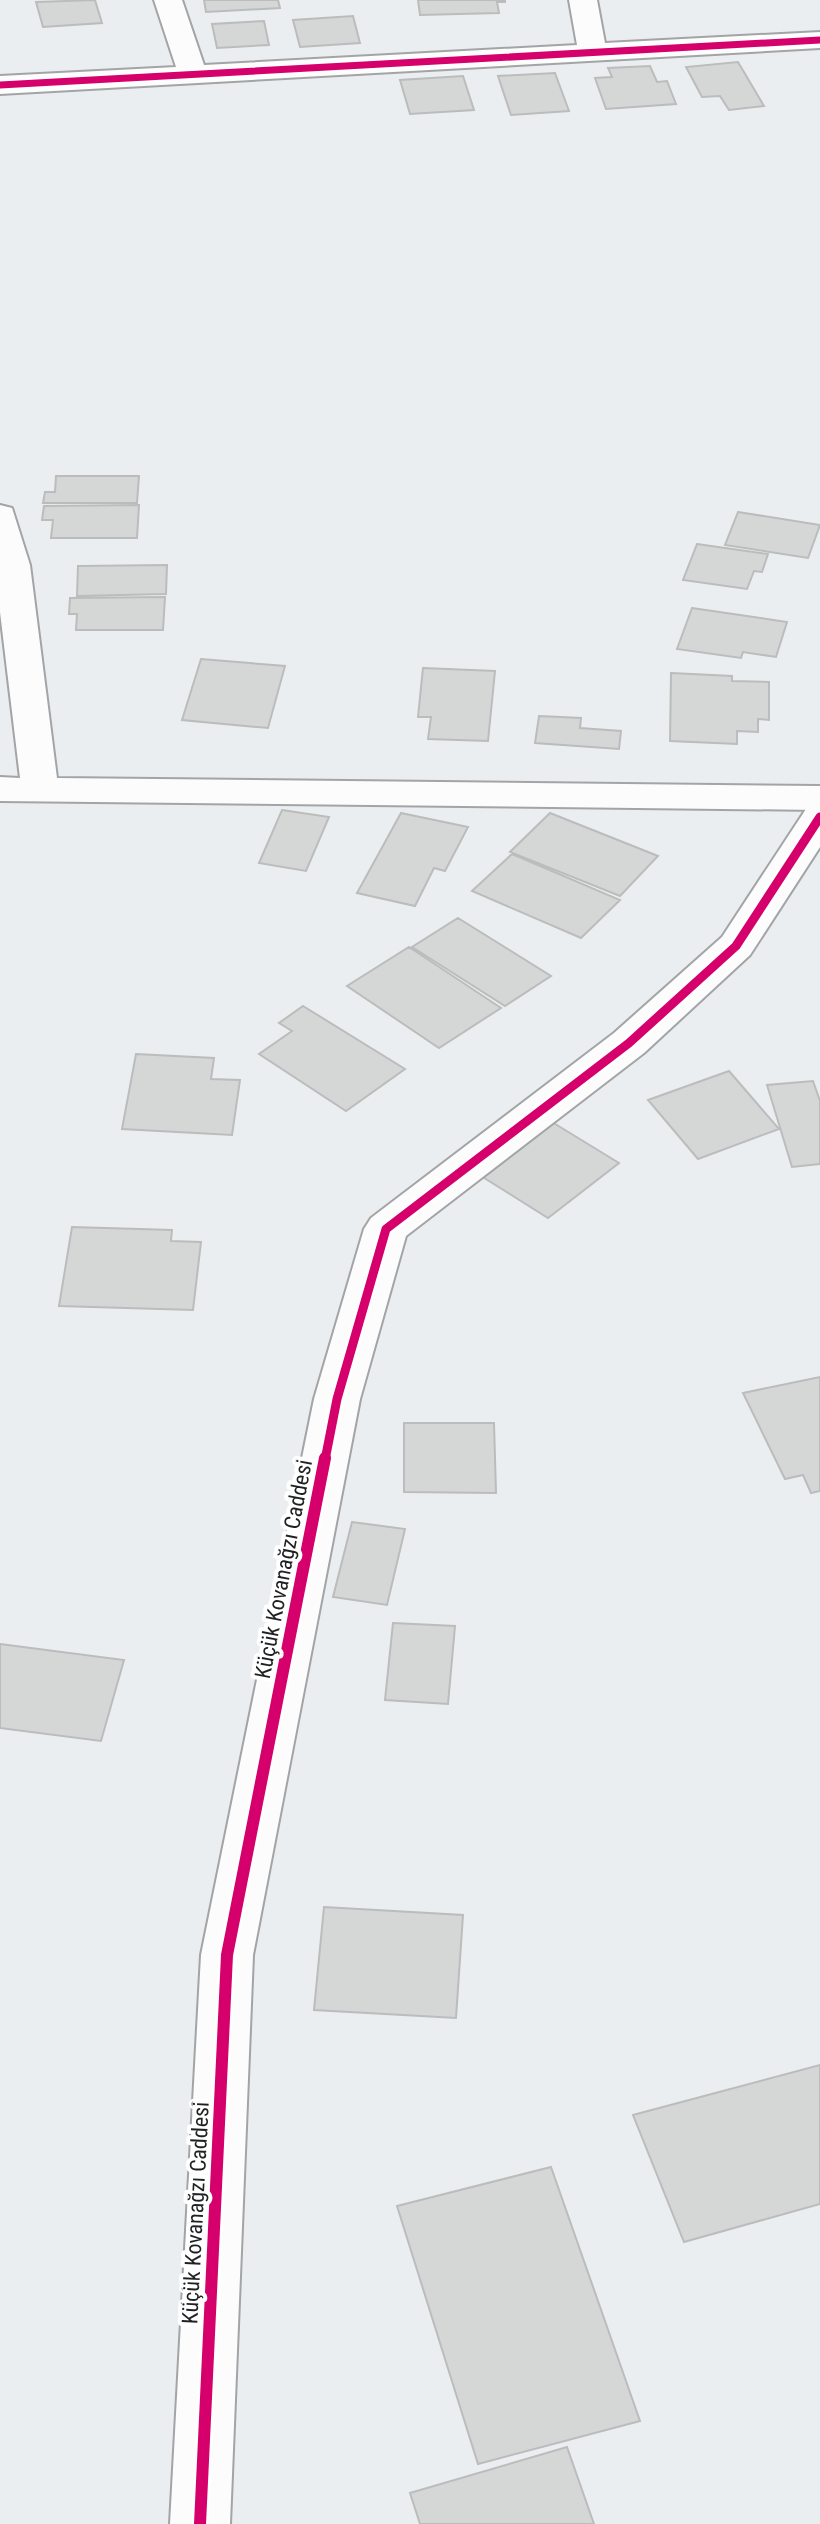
<svg xmlns="http://www.w3.org/2000/svg" width="820" height="2524" font-family="'Roboto Condensed',sans-serif">
<style>
.building{fill:#d5d7d7;stroke:#bbbcbc;stroke-width:2}
.lines{fill:none;stroke-linecap:round;stroke-linejoin:round}
.street-casing{stroke:#a2a4a5;stroke-width:4}
.secondary-casing{stroke:#a2a4a5;stroke-width:4}
.street{fill:#fcfcfd;fill-rule:evenodd}
.secondary{fill:#fcfcfd;fill-rule:evenodd}
.cycleway-far2-casing{stroke:#fff;stroke-width:11}
.cycleway-far1-casing{stroke:#fff;stroke-width:14}
.cycleway-casing{stroke:#fff;stroke-width:17}
.cycleway-far2{stroke:#d6006c;stroke-width:7}
.cycleway-far1{stroke:#d6006c;stroke-width:9}
.cycleway{stroke:#d6006c;stroke-width:12}
.labels{text-anchor:middle;stroke-width:8;stroke-linejoin:round;paint-order:stroke}
.street-label{font-size:22px;fill:#1e2021;stroke:#fff}
</style>
<rect width="100%" height="100%" fill="#ebeef0"/>
<path class="building" d="M95,0L102,23L43,27L36,2Z
M204,0H278L280,8L206,12Z
M418,0H505V2H497L499,13L420,15Z
M353,16L360,43L300,47L293,20Z
M264,21L269,45L217,48L212,24Z
M738,62L764,106L729,110L720,96L702,97L686,67Z
M650,66L657,82L667,81L676,104L606,109L595,78L612,77L608,68Z
M555,73L569,111L511,115L498,76Z
M463,76L474,110L410,114L400,80Z
M56,476H139L137,503H43L45,492H55Z
M139,505L137,538H51L53,520H42L44,506Z
M738,512L820,525L808,558L725,545Z
M697,544L768,554L762,572L754,571L747,589L683,580Z
M167,565L166,594L77,596L78,566Z
M165,597L163,630H76L77,614H69L70,598Z
M692,608L787,622L776,657L743,652L741,658L677,649Z
M201,659L285,666L268,728L182,720Z
M423,668L495,671L488,741L428,739L431,717H418Z
M671,673L732,676V681L769,682V720L758,719V732L737,731V744L670,741Z
M539,716L581,718L580,728L621,731L619,749L535,743Z
M282,810L329,817L306,871L259,863Z
M401,813L468,827L445,871L434,868L415,906L357,893Z
M550,813L658,856L620,896L510,852Z
M512,854L620,900L581,938L472,891Z
M458,918L551,976L505,1006L412,947Z
M409,947L501,1008L439,1048L347,986Z
M303,1006L405,1069L346,1111L259,1054L292,1031L279,1023Z
M136,1054L214,1058L211,1079L240,1080L232,1135L122,1129Z
M729,1071L779,1129L698,1159L648,1100Z
M813,1081L820,1101V1164L792,1167L767,1085Z
M552,1122L619,1163L548,1218L481,1176Z
M72,1227L172,1230L171,1241L201,1242L193,1310L59,1306Z
M820,1377V1491L811,1493L803,1475L785,1479L743,1393Z
M404,1423H494L496,1493L404,1492Z
M352,1522L405,1529L387,1605L333,1597Z
M393,1623L455,1626L448,1704L385,1700Z
M0,1644L124,1660L101,1741L0,1728Z
M324,1907L463,1915L456,2018L314,2010Z
M820,2065V2204L684,2242L633,2115Z
M551,2167L640,2421L478,2464L397,2206Z
M567,2447L594,2524H420L410,2493Z"/>
<g class="lines">
<g class="street-casing">
<path id="street" d="M154,0H182L204,65L577,45L569,0H597L605,43L820,32V48L0,94V76L176,67Z
M0,505L12,508L30,565L57,778L820,786V810L0,801V777L20,778L0,612Z"/>
</g>
<g class="secondary-casing">
<path id="secondary" d="M820,805V847L750,955L644,1053L406,1236L360,1399L253,1955L230,2524H170L201,1955L314,1399L364,1229L371,1218L614,1033L722,937L806,809Z"/>
</g>
<use href="#street" class="street"/>
<use href="#secondary" class="secondary"/>
<g class="cycleway-far2-casing">
<path id="cycleway-far2" d="M0,85L820,40"/>
</g>
<g class="cycleway-far1-casing">
<path id="cycleway-far1" d="M325,1460L337,1399L386,1229L629,1043L736,946L820,817"/>
</g>
<g class="cycleway-casing">
<path id="cycleway" d="M200,2524L227,1955L325,1458"/>
</g>
<use href="#cycleway-far2" class="cycleway-far2"/>
<use href="#cycleway-far1" class="cycleway-far1"/>
<use href="#cycleway" class="cycleway"/>
</g>
<g class="labels">
<g class="street-label">
<text transform="translate(283 1569) rotate(-79)" y="8">Küçük Kovanağzı Caddesi</text>
<text transform="translate(195 2213) rotate(-87)" y="8">Küçük Kovanağzı Caddesi</text>
</g>
</g>
</svg>
